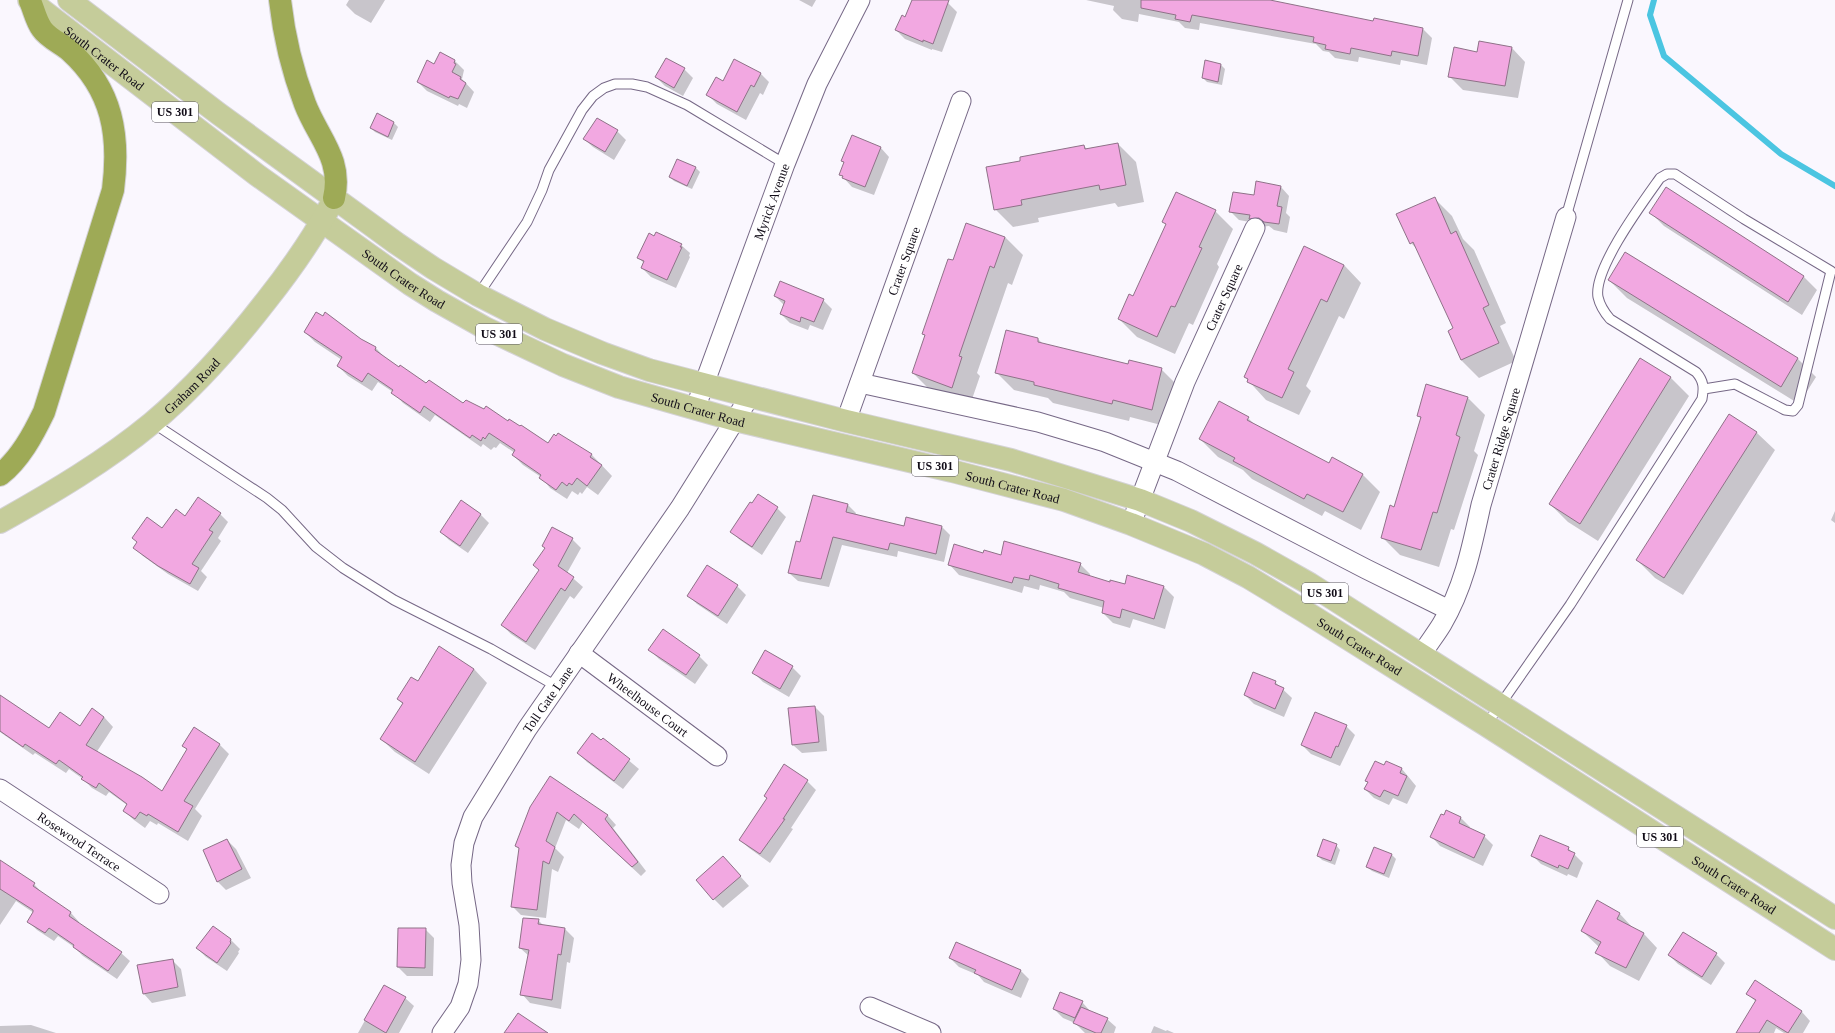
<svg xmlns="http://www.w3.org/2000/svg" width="1835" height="1033" font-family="Georgia,serif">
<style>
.shadow{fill:#0003}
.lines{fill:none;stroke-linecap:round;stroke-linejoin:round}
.stream{stroke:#4bc5e1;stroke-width:6}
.building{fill:#f2a8e1;stroke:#8f7288}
.service-casing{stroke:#766886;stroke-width:11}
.minor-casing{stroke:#766886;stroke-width:21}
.primary-casing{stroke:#d4d3d5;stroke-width:24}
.motorway-casing{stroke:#d4d3d5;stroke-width:24}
.service{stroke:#fff;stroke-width:9}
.minor{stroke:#fff;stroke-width:19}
.primary{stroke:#c5cc9a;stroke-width:22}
.motorway{stroke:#9eaa56;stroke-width:22}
.labels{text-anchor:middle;stroke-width:3;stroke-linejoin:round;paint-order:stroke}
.shield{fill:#fff;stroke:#58555d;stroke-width:1}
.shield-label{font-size:12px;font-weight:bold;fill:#110c17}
.street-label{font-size:13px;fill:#110c17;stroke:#fff}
</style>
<rect width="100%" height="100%" fill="#faf7fe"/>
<path class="shadow" d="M349,0H385L371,23L355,14L346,5Z
M799,0H816L812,7Z
M913,0H940L948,3L957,12L942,52L932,49V50L905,39L896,30L905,18Z
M1086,0H1265L1374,22L1423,29L1432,38L1427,65L1401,60L1400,65L1359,57L1358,62L1335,58L1329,52L1323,51L1316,44L1200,23L1199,30L1185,28L1179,22L1139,14L1138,22L1122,19L1113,10L1114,6Z
M1512,48L1525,62L1518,98L1463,90L1450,77L1478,53Z
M455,61L464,70L462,79L474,92L467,108L459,104L458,106L427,91L418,82Z
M1221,65L1225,69L1222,85L1207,82L1203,78Z
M684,69L693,78L683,96L665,86L656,77Z
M760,73L769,82L763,95L760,93L746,120L717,104L708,95L723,82Z
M377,115L394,123L398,127L392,140L375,132L371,128Z
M617,131L626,140L614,160L593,147L584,139Z
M1118,144L1136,162L1144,202L1118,207L1115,203L1038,218L1039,222L1013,227L995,209L1021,162L1084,146L1087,149Z
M881,148L889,157L874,195L852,187L840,174L844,164L842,161Z
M678,160L696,168L700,172L692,189L674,181L670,177Z
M1281,187L1289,196L1286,213L1290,217L1287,233L1274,230L1269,226L1259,227L1255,223L1239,220L1230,211L1254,196Z
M1666,188L1804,277L1817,290L1802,315L1664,226L1651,213Z
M1434,198L1452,216L1463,239L1474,250L1506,323L1500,326L1516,361L1479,378L1461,360L1455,328L1419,251L1411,243Z
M1215,211L1233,229L1217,264L1219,267L1193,325L1189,323L1175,354L1137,337L1119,319L1134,297L1167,225L1163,222Z
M1005,237L1023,255L1012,285L1008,283L977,373L980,376L970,405L931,391L913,373L926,337L923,334L953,261Z
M681,245L690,253L689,256L690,257L676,288L651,277L642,268L644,263L638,258Z
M1626,253L1798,359L1816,377L1799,404L1627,298L1609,280Z
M1344,265L1361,283L1344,319L1339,316L1306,386L1311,391L1299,415L1266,400L1245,377Z
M775,296L823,300L832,309L823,330L810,325L808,330L790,323L781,314L784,305Z
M305,332L360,340L376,348L386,359L426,385L464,405L508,423L548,444L558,434L592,455L612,476L598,495L587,487L582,494L580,492L578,495L572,491L567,499L550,488L541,477L523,465L513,455L515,453L500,443L496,448L494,447L491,450L483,444L481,447L435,415L430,422L403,403L393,392L378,382L372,391L348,376L338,366L342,360L315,342Z
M1038,339L1043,344L1129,365L1161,369L1179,387L1169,427L1130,417L1129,421L1053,403L1048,398L1014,390L996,372Z
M1640,359L1671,378L1689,396L1598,541L1568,522L1550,504Z
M1467,397L1485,415L1474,451L1478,455L1454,530L1451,529L1439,567L1400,555L1382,537L1395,508L1422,419L1418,416Z
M1729,415L1757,433L1775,450L1683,595L1655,578L1637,560Z
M1248,418L1256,426L1329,464L1362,474L1380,492L1361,530L1325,511L1322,516L1252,479L1243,470L1218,457L1200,439Z
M759,495L777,508L786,517L762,555L740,540L731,531Z
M461,502L481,515L489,523L468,553L449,540L441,532Z
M848,505L856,513L855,516L904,527L907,518L942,527L950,535L944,562L898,551L897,557L842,545L829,587L798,581L789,573L801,543Z
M1835,511V523L1831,520Z
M220,514L228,522L218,538L221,541L201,571L207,577L198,591L168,574L143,556L135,547L138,543L133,538L162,529L185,517Z
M572,539L581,548L567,573L583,587L574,599L570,596L535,650L511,634L502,625L540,571L546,549L543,546Z
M984,554L1080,564L1090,574V577L1110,583L1164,587L1174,597L1165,629L1133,619L1130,628L1113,623L1103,613L1104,608L1070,598L1064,592L1040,585L1039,590L1024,586L1022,593L959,575L949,564Z
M737,586L746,595L727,624L697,604L688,595Z
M650,650L699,656L708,665L695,684L659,659Z
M792,667L801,676L789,697L763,682L754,673Z
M474,669L487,683L429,774L395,752L381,739L403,704L398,699L418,682Z
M1275,682L1292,698L1284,717L1254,704L1245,695Z
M0,696L50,729L80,727L104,717L113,727L96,753L162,793L188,750L183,746L219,744L229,754L195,809L202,816L188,841L158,823L157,825L150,821L145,828L134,820L124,811L127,805L109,792L106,796L92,788L83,779L69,769L66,773L35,753L33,755L0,732Z
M815,707L824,716L827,751L802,753L793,745Z
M1346,726L1355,735L1340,766L1311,754L1302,745Z
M603,739L639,769L623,789L587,762L578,753Z
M1386,762L1402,769L1416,786L1407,804L1393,798L1389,805L1374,798L1365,789L1368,783L1367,781L1384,766Z
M550,778L608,816L616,825L613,828L646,871L641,876L583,822L579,829L566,820L555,848L564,857L558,872L552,869L546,918L521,915L512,906L520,849L516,846Z
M807,781L816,790L791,828L793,829L770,863L749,848L740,840Z
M1447,811L1461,818L1470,827L1469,829L1484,836L1493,845L1483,866L1440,846L1432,837Z
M227,840L236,849L251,878L226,890L218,882L211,868Z
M1336,845L1340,850L1335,865L1322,860L1318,856Z
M1375,848L1392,855L1396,859L1389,878L1372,871L1367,867Z
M1568,848L1583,863L1577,878L1568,874L1567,876L1541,864L1532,855Z
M723,857L749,886L723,908L714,899Z
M0,862L34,884L43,894L71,913L79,922L78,924L121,953L130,961L117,979L83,956L74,947L58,936L54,941L37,930L29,922L34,913L16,901L0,925Z
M1620,914L1633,928L1644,934L1657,948L1639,981L1610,966L1597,952L1599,947L1582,931Z
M538,920L544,926L565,929L574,938L570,963L567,962L561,1009L530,1003L522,994L529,956L520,948Z
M213,927L231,940L240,949L238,952L239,953L227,971L206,957L197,948Z
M425,929L434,938L433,976H407L398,967Z
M1716,954L1725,963L1711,985L1678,964L1669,955Z
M950,958L1020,970L1029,979L1021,998L984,982L978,975L959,967Z
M172,960L181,969L186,996L152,1003L144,994Z
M1756,982L1802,1012L1810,1021L1803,1033H1784L1776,1028L1774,1033H1737L1756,1002L1748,994Z
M384,986L405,998L414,1006L399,1033H358Z
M1082,1002L1091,1012L1107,1019L1116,1027L1114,1033H1085L1075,1023L1063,1018L1054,1009Z
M31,1025L56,1033H0V1026Z
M1154,1026L1166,1031L1167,1030L1174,1033H1151Z"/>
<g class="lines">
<path class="stream" d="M1654,0L1650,15L1664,56L1781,154L1835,186"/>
</g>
<path class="building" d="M912,0H949L933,44L923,40V42L895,30L902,15L905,17Z
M1141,0H1270L1373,21L1374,18L1423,28L1418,56L1392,51L1391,56L1351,48L1350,54L1325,49L1326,45L1313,42L1314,37L1192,15L1190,22L1175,19L1176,15L1141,8Z
M1479,41L1512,47L1505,86L1448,77L1454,47L1477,52Z
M440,52L455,60L454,63L456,64L452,72L461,77L460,79L466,83L458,99L450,96L449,98L417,82L427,60L434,64Z
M666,58L685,68L674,88L655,77Z
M734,59L761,73L754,87L751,85L737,112L706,95L716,77L723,81Z
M1205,60L1221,64L1218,82L1202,78Z
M377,113L394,122L388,137L370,128Z
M597,118L618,130L605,152L583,139Z
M852,135L881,147L865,187L842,178L843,176L839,175L844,162L841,161Z
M1118,143L1126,185L1100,190L1099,185L1021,200L1022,205L994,210L986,167L1020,161V157L1084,145L1085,149Z
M677,159L696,167L687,186L669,177Z
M1256,181L1281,186L1277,206L1282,207L1279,224L1264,222L1259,218L1249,219L1250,215L1229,212L1233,192L1254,195Z
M1666,187L1804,276L1788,302L1649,213Z
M1176,192L1216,210L1199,247L1202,248L1175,307L1171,306L1157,337L1118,319L1129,294L1133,296L1166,224L1162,222Z
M1435,197L1451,234L1456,231L1489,305L1483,308L1499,343L1461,360L1448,331L1453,328L1413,242L1410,244L1396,214Z
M966,223L1005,237L994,268L990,266L959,356L962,357L952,388L912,373L925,335L922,334L948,259L953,260Z
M656,232L682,244L680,247H682L667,280L641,268L644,261L637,258L649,233L654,236Z
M1304,246L1344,265L1327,302L1321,299L1288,369L1294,372L1282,398L1247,382L1248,379L1244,377Z
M1625,252L1798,358L1781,387L1608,280Z
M780,281L824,299L814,322L801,317L800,322L780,314L785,301L774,296Z
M316,312L323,316L325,312L361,339L376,347L375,350L399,367L400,365L426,383L429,380L463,403L466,400L484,409L486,406L508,421L509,419L520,426L521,425L548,443L554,434L556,436L558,433L592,454L590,457L602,465L587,486L577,478L572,485L569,483L567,486L562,482L556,490L539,478L541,475L512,455L515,450L489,433L485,439L483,437L481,441L472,435L470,438L424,406L420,413L391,393L393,390L368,373L362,382L337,366L342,357L304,332Z
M1006,330L1038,338V342L1128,364L1129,360L1162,368L1152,410L1113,400L1112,404L1034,385V382L995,373Z
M1640,358L1671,377L1580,524L1549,504Z
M1426,384L1468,397L1456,435L1460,437L1437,513L1433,512L1421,550L1381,538L1390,505L1394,507L1421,417L1417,416Z
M1219,401L1249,417L1247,420L1329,463L1332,457L1363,474L1343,512L1307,494L1304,499L1233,461L1235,458L1199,439Z
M1729,414L1757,432L1664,578L1636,560Z
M758,494L778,507L752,547L730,532L750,502L752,503Z
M813,495L848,504L846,512L904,526L906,517L942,526L936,554L890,543L888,550L833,537L821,579L788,573L796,541L800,542Z
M198,497L221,513L209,530L213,532L192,564L199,568L190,584L158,566L133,548L137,542L132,538L147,517L162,528L176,509L185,516Z
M461,500L481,514L460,546L440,532Z
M552,527L573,538L558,566L574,577L565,591L561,588L526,642L501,625L539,570L533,565L545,548L542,546Z
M1004,541L1081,563L1078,572L1110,582V580L1125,584L1127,575L1164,586L1154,619L1122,609L1120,618L1102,613L1104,601L1058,588L1059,584L1030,575L1029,580L1014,577L1012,583L948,565L954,544L983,553L984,550L1001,555Z
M707,565L738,585L718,616L687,596Z
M663,629L700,655L686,675L648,650Z
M439,646L474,669L415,762L380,739L403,703L397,699L411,677L418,681Z
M765,650L793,666L780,689L752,673Z
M1253,672L1276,681L1275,684L1284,688L1275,709L1244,695Z
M0,695L49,728L60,712L80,726L92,708L104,717L86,745L142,777L162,791L187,749L182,746L194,727L220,744L184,801L193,806L178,832L148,814L147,816L140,812L135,819L123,811L127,804L99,783L96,788L81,779L83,777L59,760L56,764L25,744L23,747L0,731Z
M815,706L819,742L792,745L788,708Z
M1315,712L1347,725L1338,747L1336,746L1331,758L1301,745Z
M592,733L601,740L603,738L630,759L614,781L577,753Z
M1375,761L1384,765L1386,761L1402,768L1400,773L1407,776L1398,796L1384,790L1380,797L1364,789L1368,782L1365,781Z
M784,764L808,780L783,819H785L760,854L739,840L767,798L764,796Z
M550,776L608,815L605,819L638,862L632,867L574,814L569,821L557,812L546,841L555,847L549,864L543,861L537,910L511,907L519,848L515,846L530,807Z
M1446,810L1461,817L1459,823L1485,835L1474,858L1430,837L1441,814L1444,815Z
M1540,835L1569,847L1568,850L1575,853L1568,869L1559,865L1558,868L1531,856Z
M227,839L242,869L217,882L203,850Z
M1323,839L1337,844L1331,861L1317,856Z
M1374,847L1392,854L1384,874L1366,867Z
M723,856L741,876L713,900L696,880Z
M0,860L35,883L33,886L71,912L69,916L122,952L108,971L73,947L74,945L49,928L45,933L27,922L33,912V910L0,889Z
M1597,900L1620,913L1617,919L1644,933L1626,968L1595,953L1601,942L1581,931Z
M523,918L539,919L538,924L565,928L561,955L558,954L552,1000L520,995L529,950L519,948Z
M213,926L231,939L230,942L231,943L217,963L196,948Z
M398,928H426L425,968L397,967Z
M1683,932L1717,953L1702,977L1668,955Z
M956,942L1021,970L1012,990L974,973L976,970L949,958Z
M173,959L178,987L143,994L137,965Z
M1755,980L1802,1011L1788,1033L1767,1020L1759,1033H1736L1756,1000L1746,994Z
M384,985L406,997L386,1033L364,1020Z
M1060,992L1083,1001L1075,1018L1053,1009Z
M1081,1007L1108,1018L1101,1033H1096L1073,1023Z
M518,1013L548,1033H504Z"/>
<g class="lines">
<g class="service-casing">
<path id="service" d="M1566,217L1628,0
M478,295L527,222L542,190L549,170L582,110L593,96L604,88L615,84H632L647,87L687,105L785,164
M153,423L267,498L282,510L316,547L343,568L394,600L491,649L556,686
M1486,725L1570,605L1702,399C1704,388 1704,381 1696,372L1610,319C1604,312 1600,306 1598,297C1593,269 1643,202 1660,178L1667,174H1675L1744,219L1831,271L1798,405L1793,411L1785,410L1735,384L1704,389"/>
</g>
<g class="minor-casing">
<g id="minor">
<path d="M860,383L1038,422L1105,442L1177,471L1366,569L1449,610"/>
<path id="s1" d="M695,409L785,164L817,84L860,0"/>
<path id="s2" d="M846,421L961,101"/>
<path id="s3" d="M1131,524L1185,382L1255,228"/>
<path id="s4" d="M579,653L717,756"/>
<path id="s5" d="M1422,654C1428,644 1436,634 1442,624C1464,587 1472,546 1481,505L1566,217"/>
<path id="s6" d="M0,789L159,894"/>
<path d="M870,1007L931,1033"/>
<path id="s7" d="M442,1033L460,1007L468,984L471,960L469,925L462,883L461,865L464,843L473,817L527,729L680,508L750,396"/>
</g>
</g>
<g class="primary-casing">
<g id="primary">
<path id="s8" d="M29,0L257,175L410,284L437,301L485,328L563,365L619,387L735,420L952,471L1064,500L1131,524L1204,554L1248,577L1304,611L1486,725L1835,949"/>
<path d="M69,0L219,114L396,243L433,268L478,295L545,329L602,353L649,370L846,421L1011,460L1140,500L1191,521L1255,553L1310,584L1835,918"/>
<path id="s9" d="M0,522C52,493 106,461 152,423C195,387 232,345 266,301C289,272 311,241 329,208"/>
</g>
</g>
<g class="motorway-casing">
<path id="motorway" d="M280,0C284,36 292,70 305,104C318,138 343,159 334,198
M0,475C20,459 33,435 44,412L113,190C120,136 113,90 70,51C62,44 48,38 42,29C36,21 34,10 30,1"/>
</g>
<use href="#service" class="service"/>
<use href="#minor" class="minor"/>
<use href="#primary" class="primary"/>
<use href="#motorway" class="motorway"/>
</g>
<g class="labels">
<g class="shield">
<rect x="152" y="102" width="46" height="20" rx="3"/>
<rect x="476" y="324" width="46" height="20" rx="3"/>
<rect x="912" y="456" width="46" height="20" rx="3"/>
<rect x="1302" y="583" width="46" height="20" rx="3"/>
<rect x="1637" y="827" width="46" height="20" rx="3"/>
</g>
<g class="shield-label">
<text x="175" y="116">US 301</text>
<text x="499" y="338">US 301</text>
<text x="935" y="470">US 301</text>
<text x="1325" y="597">US 301</text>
<text x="1660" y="841">US 301</text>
</g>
<g class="street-label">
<text dy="5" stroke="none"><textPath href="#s8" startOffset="95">South Crater Road</textPath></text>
<text dy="5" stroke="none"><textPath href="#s1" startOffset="221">Myrick Avenue</textPath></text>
<text dy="5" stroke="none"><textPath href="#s2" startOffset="170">Crater Square</textPath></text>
<text dy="5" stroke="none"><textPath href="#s8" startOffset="467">South Crater Road</textPath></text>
<text dy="5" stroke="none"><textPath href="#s3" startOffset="245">Crater Square</textPath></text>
<text dy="5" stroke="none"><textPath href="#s9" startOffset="236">Graham Road</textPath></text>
<text dy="5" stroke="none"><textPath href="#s8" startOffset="791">South Crater Road</textPath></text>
<text dy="5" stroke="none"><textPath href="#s5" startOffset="231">Crater Ridge Square</textPath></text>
<text dy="5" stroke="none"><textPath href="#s8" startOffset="1115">South Crater Road</textPath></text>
<text dy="5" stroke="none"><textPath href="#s8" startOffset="1499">South Crater Road</textPath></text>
<text dy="5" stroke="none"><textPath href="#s7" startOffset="365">Toll Gate Lane</textPath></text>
<text dy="5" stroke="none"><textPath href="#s4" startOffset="86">Wheelhouse Court</textPath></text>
<text dy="5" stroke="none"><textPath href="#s6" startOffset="95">Rosewood Terrace</textPath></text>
<text dy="5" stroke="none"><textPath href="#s8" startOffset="1943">South Crater Road</textPath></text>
</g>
</g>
</svg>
